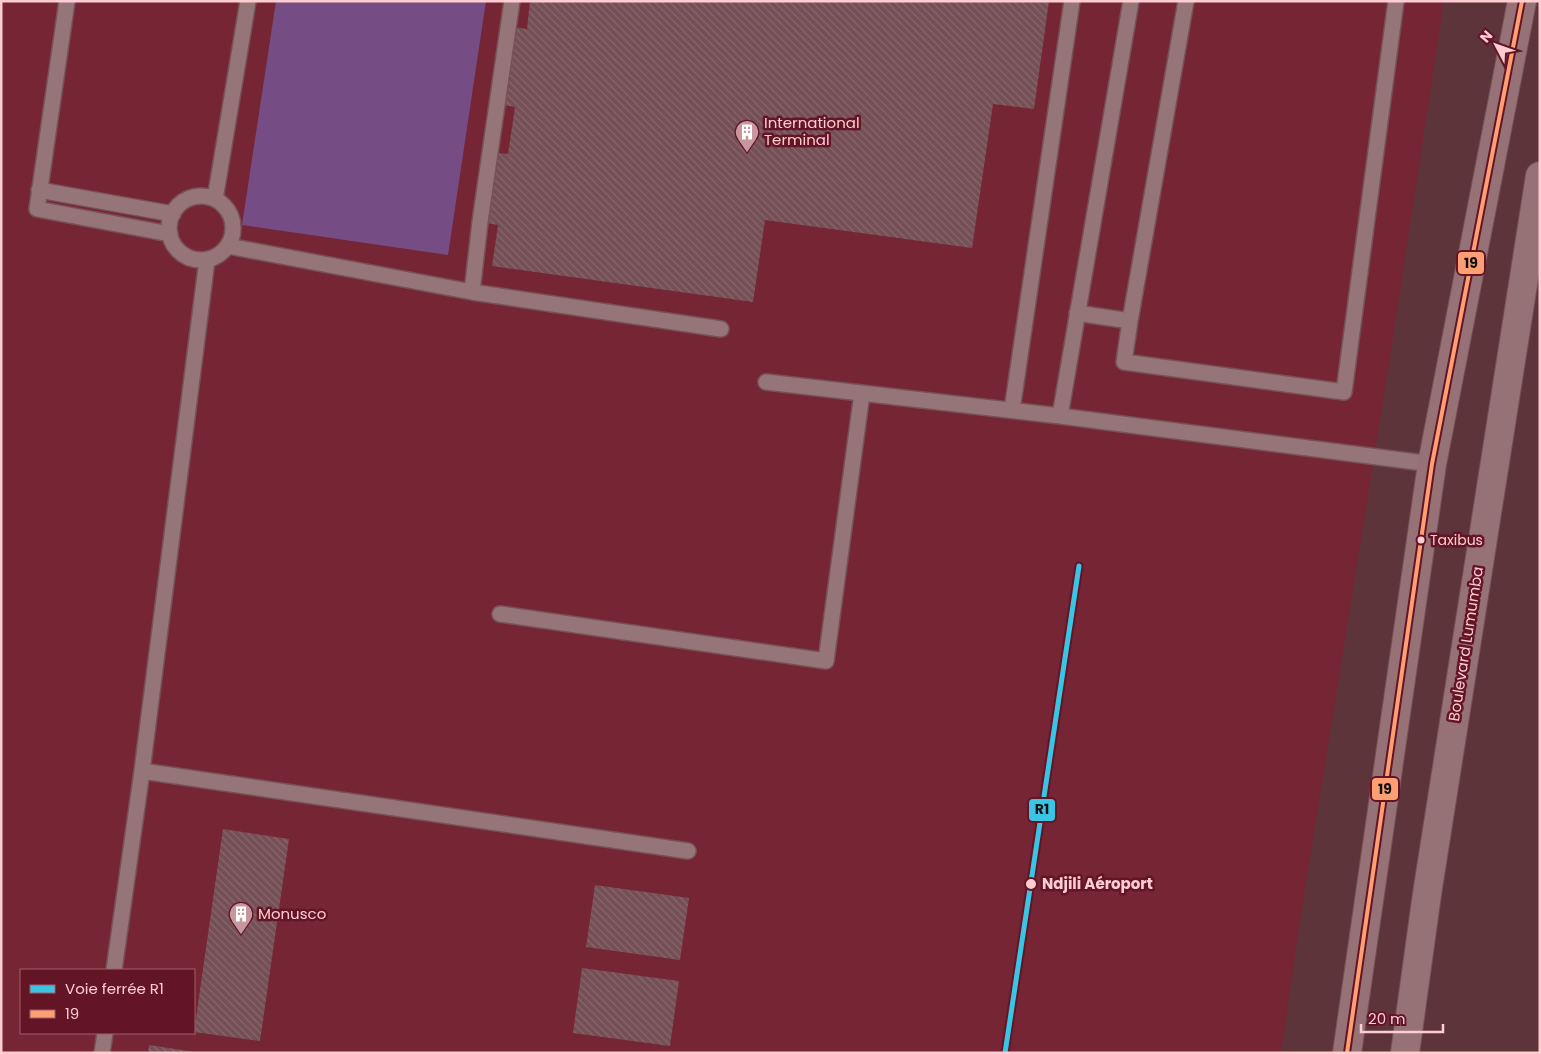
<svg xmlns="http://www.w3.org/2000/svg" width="1541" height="1054" font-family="Poppins,sans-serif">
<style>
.built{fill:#762535;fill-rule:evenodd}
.park{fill:#754c84}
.building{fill:url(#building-back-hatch)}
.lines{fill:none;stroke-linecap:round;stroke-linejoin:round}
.service-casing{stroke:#775158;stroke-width:18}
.trunk-casing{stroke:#775158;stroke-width:30}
.service{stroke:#967579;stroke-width:15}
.trunk{stroke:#967276;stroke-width:28}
.rail{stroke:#937277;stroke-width:4;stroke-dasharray:6 6;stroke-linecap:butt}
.bus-1-casing{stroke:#631526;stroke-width:8}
.bus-1{stroke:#fd9f72;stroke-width:4}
.rail-1-casing{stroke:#631526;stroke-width:9}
.rail-1{stroke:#3ac5e4;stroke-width:5}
.bus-dot{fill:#fecdd1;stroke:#631526;stroke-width:2}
.labels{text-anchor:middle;stroke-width:5;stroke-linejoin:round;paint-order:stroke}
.bus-label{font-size:14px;fill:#fecdd1;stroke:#631526;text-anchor:start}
.poi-label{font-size:15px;fill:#fecdd1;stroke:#631526;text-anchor:start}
.street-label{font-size:15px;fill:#fecdd1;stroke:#631526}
.stop-label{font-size:15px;font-weight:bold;fill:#fecdd1;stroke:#631526;text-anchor:start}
.line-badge{stroke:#631526;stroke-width:2}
.pale-badge-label{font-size:14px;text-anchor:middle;font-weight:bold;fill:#111}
</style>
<defs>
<pattern id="building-back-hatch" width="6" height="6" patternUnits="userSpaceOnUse" patternTransform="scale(1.25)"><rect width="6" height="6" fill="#744f55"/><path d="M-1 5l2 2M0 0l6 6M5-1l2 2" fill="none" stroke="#89676c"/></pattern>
</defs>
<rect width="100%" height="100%" fill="#5e343b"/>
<path class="built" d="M1,1H1444L1384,395L1301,914L1281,1053H1ZM21,970H194V1033H21Z"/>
<path class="park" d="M276,1H486L448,255L242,225Z"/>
<path class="building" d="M530,1H1049L1034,109L993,104L972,248L765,220L753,302L492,266L498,225L480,222L490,152L508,154L515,107L497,104L508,26L527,29Z
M223,829L289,839L260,1041L194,1032Z
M595,885L689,898L680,960L586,947Z
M582,968L679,981L670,1046L573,1033Z
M149,1045L195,1052V1053H148Z"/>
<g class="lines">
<g class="service-casing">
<path id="service" d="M67,1L37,209L170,234
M39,190L173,214
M169 228a32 32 0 1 1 64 0a32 32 0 1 1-64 0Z
M215,199L248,1
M228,246L472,292L721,329
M472,292L480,222L512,1
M1077,313L1130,321L1186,1
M1130,321L1124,362L1344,392L1396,1
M766,382L1060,416L1432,464
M1012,410L1072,1
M1060,416L1131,1
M500,614L826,661L862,393
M142,771L688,851
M114,970L142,771L207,260
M102,1053L105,1033"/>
</g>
<g class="trunk-casing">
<path id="trunk" d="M1347,1053L1432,464L1522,1
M1405,1053L1427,894L1540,176"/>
</g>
<use href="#service" class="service"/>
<use href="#trunk" class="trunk"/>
<path class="rail" d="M1031,884L1079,566"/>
<g class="bus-1-casing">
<path id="bus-1" d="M1347,1053L1432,464L1522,1"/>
</g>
<use href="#bus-1" class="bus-1"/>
<g class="rail-1-casing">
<path id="rail-1" d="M1005,1053L1079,566"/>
</g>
<use href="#rail-1" class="rail-1"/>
</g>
<defs>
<g id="building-pin" transform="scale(1.25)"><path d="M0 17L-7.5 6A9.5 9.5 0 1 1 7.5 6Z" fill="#c6979c" stroke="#631526"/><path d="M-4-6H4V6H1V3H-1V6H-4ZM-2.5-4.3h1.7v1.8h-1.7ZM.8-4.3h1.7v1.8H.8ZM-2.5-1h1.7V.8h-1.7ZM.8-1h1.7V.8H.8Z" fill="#fff"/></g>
</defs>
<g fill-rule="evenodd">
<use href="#building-pin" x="747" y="132"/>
<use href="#building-pin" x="241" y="914"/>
</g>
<g class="bus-dot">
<circle cx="1421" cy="540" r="4.5"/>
<circle cx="1031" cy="884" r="6"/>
</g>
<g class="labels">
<g class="bus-label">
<text x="1430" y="545">Taxibus</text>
</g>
<g class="poi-label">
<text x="764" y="128">International<tspan x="764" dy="17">Terminal</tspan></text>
<text x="258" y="919">Monusco</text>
</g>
<g class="street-label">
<text transform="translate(1466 644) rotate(-81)" y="5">Boulevard Lumumba</text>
</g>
<g class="stop-label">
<text x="1042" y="889">Ndjili Aéroport</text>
</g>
</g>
<g class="line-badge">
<rect x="1457" y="251" width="28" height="24" rx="5" fill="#fd9f72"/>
<rect x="1371" y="777" width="28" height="24" rx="5" fill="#fd9f72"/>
<rect x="1028" y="798" width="28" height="24" rx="5" fill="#3ac5e4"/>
</g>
<g class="pale-badge-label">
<text x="1471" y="268">19</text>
<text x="1385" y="794">19</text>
<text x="1042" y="814">R1</text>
</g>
<rect width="1541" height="1054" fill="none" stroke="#fecdd1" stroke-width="5"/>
<rect x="20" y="969" width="175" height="65" fill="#631526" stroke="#a15f6a"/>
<rect x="30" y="985" width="25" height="8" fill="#3ac5e4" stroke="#a15f6a"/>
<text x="65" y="994" font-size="15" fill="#fecdd1">Voie ferrée R1</text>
<rect x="30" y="1010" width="25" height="8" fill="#fd9f72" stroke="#a15f6a"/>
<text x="65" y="1019" font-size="15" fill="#fecdd1">19</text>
<g transform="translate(1496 45) rotate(311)" stroke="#631526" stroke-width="4" paint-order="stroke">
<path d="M0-4L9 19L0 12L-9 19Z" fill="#fecdd1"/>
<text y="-8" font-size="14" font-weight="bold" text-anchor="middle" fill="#fecdd1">N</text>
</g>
<path d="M1361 1024v8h82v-8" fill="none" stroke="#fecdd1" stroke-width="2.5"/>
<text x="1368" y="1024" font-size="15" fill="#fecdd1" stroke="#631526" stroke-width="4" paint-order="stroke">20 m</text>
</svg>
